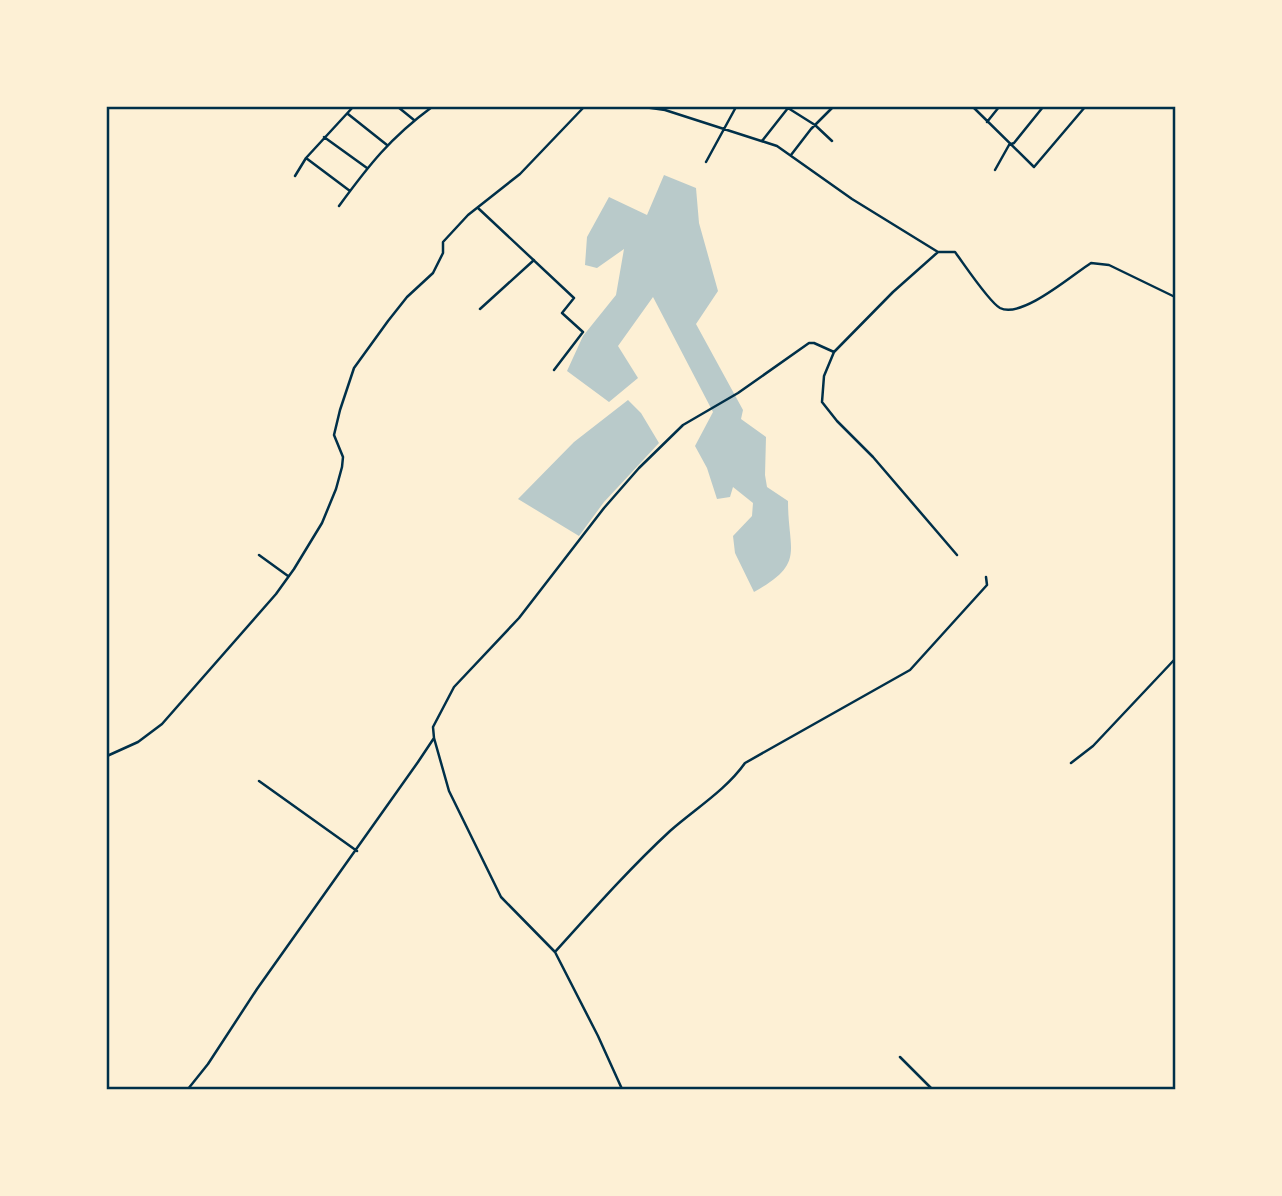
<svg xmlns="http://www.w3.org/2000/svg" width="1282" height="1196" font-family="'Sofia Sans Condensed',sans-serif">
<style>
.green{fill:#b9caca}
.lines{fill:none;stroke-linecap:round;stroke-linejoin:round}
.minor{stroke:#003049;stroke-width:2.5}
.neatline{fill:none;stroke:#003049;stroke-width:2.5}
</style>
<rect width="100%" height="100%" fill="#fdf0d5"/>
<path class="green" d="M664,175L696,188L699,223L718,291L696,324L743,410L741,419L766,437L765,475L767,487L788,501C788,552 806,563 754,592L735,553L733,536L752,516L753,503L733,487L730,497L717,499L707,468L695,446L713,412L653,297L618,346L638,378L609,402L567,371L583,336L616,295L624,249L597,268L585,265L587,237L609,197L647,215Z
M628,400L641,413L659,443L604,502L579,536L518,499L574,442Z"/>
<g class="lines">
<path class="minor" d="M398,107L414,120
M644,107L665,110L777,146L852,199L938,252H955C964,264 989,302 1000,308C1022,319 1072,275 1091,263L1109,265L1175,297
M973,107L1034,167L1085,107
M788,108L815,125L832,141
M348,114L387,145
M987,122L999,107
M324,137L367,168
M762,141L788,108
M791,155L811,129L833,107
M306,158L350,191
M706,162L736,107
M995,170L1009,145L1014,143L1043,107
M295,176L306,158L353,107
M339,206C369,165 390,138 432,107
M478,208L574,298L562,313L583,332L554,370
M938,252L893,292L834,352L824,376L822,402L837,421L873,457L957,555
M480,309L534,260
M259,555L288,576
M434,738L449,791L501,897L555,952C592,911 629,869 670,831C695,809 726,790 745,763L910,670L987,585L986,577
M107,756L138,742L162,724L276,594L294,569L322,523L336,489L342,467L343,457L334,435L340,410L354,368L388,321L407,297L433,273L443,253V242L468,215L520,174L584,107
M1071,763L1093,746L1175,659
M259,781L357,851
M555,952L598,1036L622,1089
M900,1057L932,1089
M188,1089L208,1064L257,989L418,762L434,738L433,727L454,687L519,618L604,508L639,468L683,425L738,393L809,343H814L834,352"/>
</g>
<rect width="1282" height="1196" fill="none" stroke="#fdf0d5" stroke-width="217"/>
<rect x="108" y="108" width="1066" height="980" class="neatline"/>
</svg>
